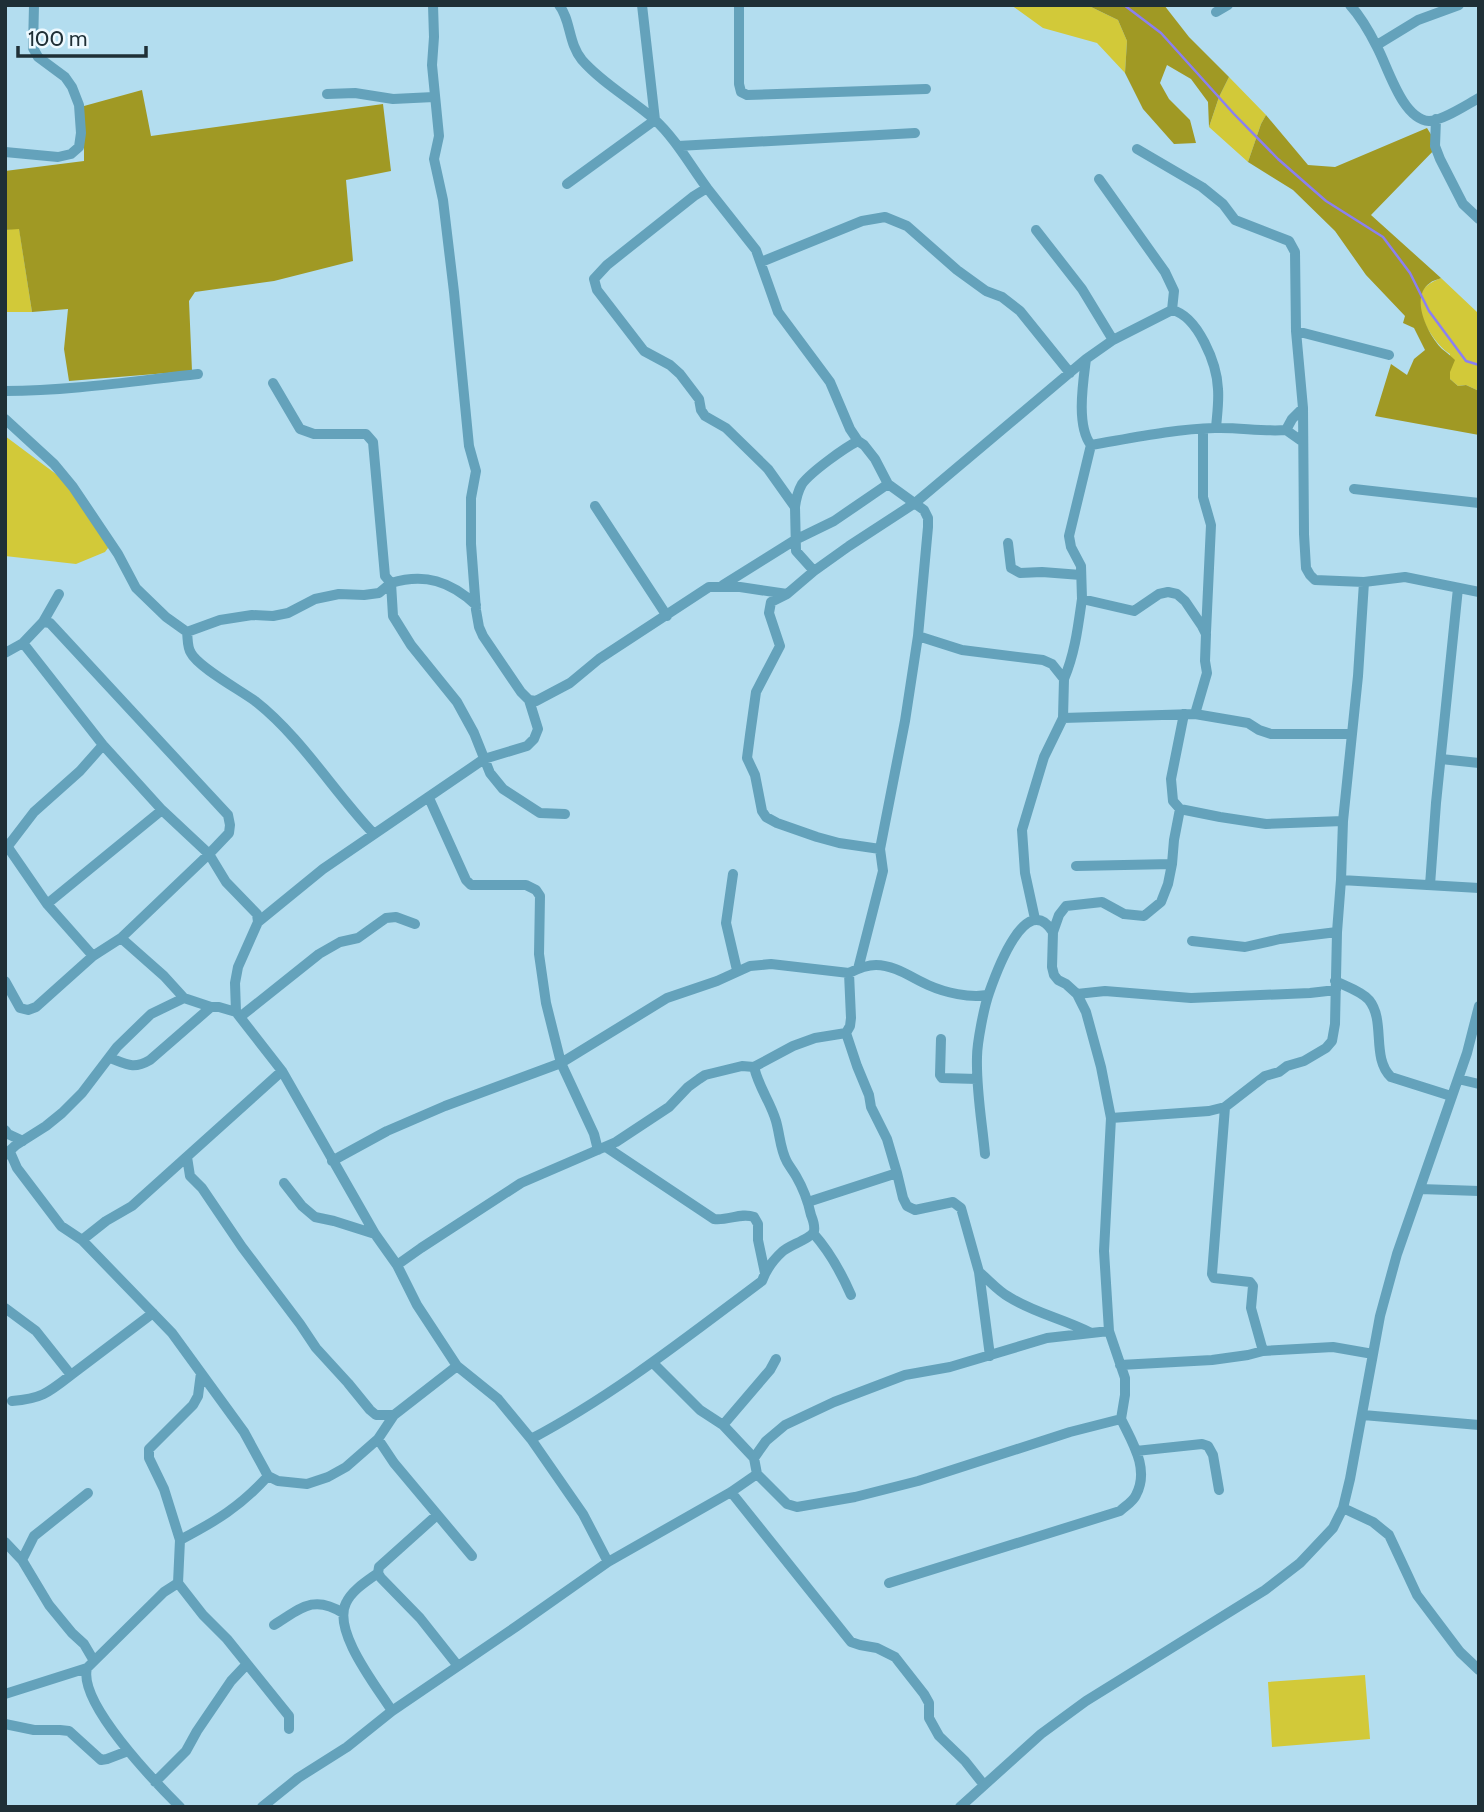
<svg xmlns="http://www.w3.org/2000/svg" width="1484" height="1812" font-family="Cabin,sans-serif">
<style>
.green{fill:#d2c939}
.forest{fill:#a09924}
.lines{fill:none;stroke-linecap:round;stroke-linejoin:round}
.stream{stroke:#8b80f1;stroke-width:2.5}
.minor{stroke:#64a2bb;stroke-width:10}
</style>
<rect width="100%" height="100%" fill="#b3ddef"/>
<path class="green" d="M1011,5H1087L1118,20L1127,41L1125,73L1097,43L1043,28Z
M1229,77L1266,115L1261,124L1248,162L1209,127L1219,97Z
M19,228L32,312H5V230Z
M1441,278L1477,312V321L1479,324V391L1466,385L1458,386L1450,379V354C1435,345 1415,313 1420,296C1423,286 1432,282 1441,278Z
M5,436L68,483L111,544L105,552L76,564L5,556Z
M1365,1675L1370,1739L1272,1747L1268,1682Z"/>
<path class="forest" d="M1087,5H1164L1189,37L1229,77L1219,97L1209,127L1208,102L1191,79L1167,65L1160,83L1169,99L1190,120L1196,143L1174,144L1143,109L1125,73L1127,41L1118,20Z
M142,90L151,136L383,104L391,171L346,180L353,261L274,281L195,292L189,301L192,371L69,381L64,349L68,309L32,312L19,229L5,230V171L84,161V106Z
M1266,115L1308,165L1335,167L1427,128L1438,146L1371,215L1441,278C1437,280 1433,280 1430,283C1409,297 1428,335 1442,349C1447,353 1451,356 1455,360L1450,372V379L1458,386L1466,385L1479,391V435L1375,416L1391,364L1407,375L1414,359L1425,350L1414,328L1403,323L1405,316L1366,275L1335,231L1293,190L1248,162L1261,124Z"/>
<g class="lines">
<path class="stream" d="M1124,5L1161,33L1234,114L1278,159L1326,201L1383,237L1410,273L1429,311L1466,361L1479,365"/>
<path class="minor" d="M433,5L434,37L432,65L439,136L434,159L443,200L454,292L469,446L476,471L471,498V544L476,610L479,627L483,636L521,692L529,700L536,701L570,683L599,659L709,587H740L787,594
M559,5C571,20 568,43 582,60C602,83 631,99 654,119C675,138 690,165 707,188
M739,5V84L741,92L747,95L926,89
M1350,5C1361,17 1370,33 1377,47C1388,67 1402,119 1429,121C1442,121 1466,105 1479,98
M1216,12L1228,5
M1377,45L1418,20L1459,5
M327,94L355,93L393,99L434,97
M1436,119L1435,146L1440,159L1463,204L1479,219
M678,146L915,133
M1137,149L1202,187L1223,204L1235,220L1289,241L1295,252L1296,331L1303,408L1304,534L1306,568L1310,575L1315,580L1364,582L1405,577L1479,592
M5,152L58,157L71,154L79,147L81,133L79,105L72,87L65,77L38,57L33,48L34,5
M1099,179L1165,272L1174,291L1172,310
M567,184L655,120L642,5
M1036,230L1082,289L1113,340
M761,262L862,221L885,217L907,226L957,270L986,291L1002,297L1020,311L1070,373
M1296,331L1389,355
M273,383L300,429L314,434H366L373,442L385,576L391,583C425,573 450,581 476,605
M5,391C70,391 134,381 198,374
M5,419L54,464L73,487L118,554L136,588L166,617L187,632L220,620L252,615L273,616L288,613L315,599L339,594L364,595L379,593L391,583L393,616L411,645L457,702L474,733L490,773L503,789L540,813L565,814
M1203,430V497L1211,525L1206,632
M1286,430L1292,419L1303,408
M1091,445C1132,438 1173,429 1215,428C1239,427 1262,432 1286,430L1303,442
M1354,489L1479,503
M595,506L667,616
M795,507C796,499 798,491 802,484C811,472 844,448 858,441
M1008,543L1011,568L1020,573L1042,572L1081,575
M814,571L796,551L795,507L768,469L726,428L705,416L701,410L699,399L680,374L670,365L644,351L597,290L594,279L607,265L694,196L707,188L756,250L778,312L830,382L850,429L858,441L864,445L875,459L888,484L924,510L928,518V527L918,636L905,721L880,849L883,871L858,969
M723,585L795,540L834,521L888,484
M43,622L59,594
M187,632C188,639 187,647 191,653C198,667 240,690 255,701C301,737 334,792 374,834
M918,636L962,650L1043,660L1052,664L1064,679L1063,718L1044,757L1022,830L1025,873L1035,919
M5,653L23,643
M1064,679C1075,653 1078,627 1082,599
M1184,714L1171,779L1173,801L1180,809L1220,817L1266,824L1343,821
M1195,714L1207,673L1205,661L1206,634L1202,626L1185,601L1177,594L1168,592L1159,594L1134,611L1082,599L1081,566L1071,547L1069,536L1091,445C1076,426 1083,383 1086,359L1113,340L1172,310C1198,316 1217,364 1218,389C1219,402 1217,415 1216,428
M1063,718L1195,714L1248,723L1259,730L1271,734H1352
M1441,759L1479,763
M429,798L466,880L471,885H526L536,890L540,896L539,954L546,1003L561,1063L594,1134L598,1150
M5,843L47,904L93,956L121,938L164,976L184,998L211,1007H219L236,1012L282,1071L375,1234L397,1265L417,1305L457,1366L498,1399L531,1439L583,1514L608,1562
M8,846L34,812L80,771L103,745
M880,849L839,843L817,837L777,823L766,817L762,811L755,775L747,758L750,735L756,692L780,646L769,613L771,602L787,594L814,571L849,546L915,503L1086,359
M1076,866L1172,864
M733,874L726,923L737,970
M1341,880L1479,888
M1430,885L1436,803L1458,588
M47,904L162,810
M258,922L323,869L484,759L527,746L534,739L538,729L529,700
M121,938L209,854L229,833L230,825L228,815L50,623L43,622L23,643L103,745L162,810L209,854L226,882L257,914L258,922L238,967L235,983L236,1012
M1192,941L1245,947L1280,939L1337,932
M5,981L20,1008L28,1010L36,1007L93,956
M1335,981C1345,986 1361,991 1369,1000C1386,1021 1371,1058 1391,1077L1451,1096
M1077,994L1105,991L1191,998L1310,993L1336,990
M240,1017L319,954L340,942L358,938L386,918L396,917L415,924
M846,1033L857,1066L869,1095L871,1107L887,1139L897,1173
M941,1039L940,1075L942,1078L977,1079
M110,1058C126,1064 133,1070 150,1060L211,1007
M754,1067L793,1046L815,1038L846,1033L850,1026L851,1018L849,973
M1458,1079L1479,1084
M1225,1107L1212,1274L1214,1278L1250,1282L1253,1286L1251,1308L1263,1351
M1111,1118L1209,1111L1225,1107L1265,1076L1279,1072L1287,1066L1304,1061L1326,1048L1332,1041L1335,1024L1337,932L1341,880L1343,821L1358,676L1364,582
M5,1130L8,1134L23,1141
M606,1147L714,1219C728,1221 741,1212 754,1217L758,1224V1240L765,1273
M10,1152L17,1168L61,1226L82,1240L172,1333L244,1432L268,1476L278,1481L307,1484L328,1477L346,1467L378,1439L394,1415L457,1366
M985,1154C982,1122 976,1089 977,1057C977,1043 984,1007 989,993C996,973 1026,889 1053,932
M5,1155L16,1145L46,1126L62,1113L82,1093L117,1047L151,1014L184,998
M187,1157L190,1176L202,1188L242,1247L300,1324L316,1348L348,1383L370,1410L376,1415H394
M332,1161L387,1131L445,1106L561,1063L667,998L717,981L750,966L771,964L849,973C857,969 867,965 876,965C895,965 912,978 928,985C946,993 969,998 988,995
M284,1183L302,1206L315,1217L334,1221L375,1234
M1420,1189L1479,1191
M808,1202L897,1173L903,1198L907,1206L915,1210L953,1202L961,1208L979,1272L990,1356
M813,1233C830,1252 841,1272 851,1295
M82,1240L106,1221L132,1206L282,1071
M397,1265L421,1248L521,1183L616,1142L669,1107L688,1087L699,1079L705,1075L742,1066L754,1067C759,1088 770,1101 776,1121C780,1135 780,1149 787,1162C790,1167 793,1171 796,1176C803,1188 808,1201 811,1215C813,1220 815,1226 814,1231C812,1238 790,1245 783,1251C774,1259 766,1270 762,1281C687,1337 614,1395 531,1439
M979,1272C989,1280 998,1291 1009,1297C1034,1313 1064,1319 1091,1333
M5,1308L36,1331L71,1375L153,1313
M1109,1331L1047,1338L950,1367L905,1375L834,1402L785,1425L766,1441L754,1458L757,1474L787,1504L797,1507L855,1497L918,1481L1070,1432L1121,1419L1125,1395V1378L1109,1331L1104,1251L1111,1118L1101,1067L1086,1012L1077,994L1066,984L1058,980L1054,975L1052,967L1053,932L1059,915L1066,906L1102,902L1124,914L1144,916L1161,902L1168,884L1172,864L1174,840L1180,809
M653,1363L700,1410L723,1425L754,1458
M1120,1365L1212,1360L1248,1355L1263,1351L1333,1347L1373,1354
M201,1373L198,1396L193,1405L149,1449V1458L164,1489L180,1540L178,1583L203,1615L227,1639L289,1716V1729
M12,1401C41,1399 48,1393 71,1375
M1363,1415L1479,1425
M723,1425L770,1370L776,1359
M378,1439L394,1463L472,1556
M1136,1451L1202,1444L1208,1446L1213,1455L1219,1490
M731,1492L851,1642L860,1645L877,1648L895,1657L924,1694L929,1703V1718L939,1736L965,1761L984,1785
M1343,1508L1373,1522L1389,1535L1417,1595L1460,1652L1479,1670
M437,1515L379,1567L378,1573L381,1578L420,1618L458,1666
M180,1540C216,1521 240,1507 268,1476
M5,1542L22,1560L49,1605L72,1633L84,1644L94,1661
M22,1560L34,1536L88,1493
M378,1573C367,1581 352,1590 346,1603C332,1631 377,1687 392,1711
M889,1583L1120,1511C1125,1506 1133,1502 1136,1495C1150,1469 1132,1442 1121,1419
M274,1625C300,1609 313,1594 343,1613
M87,1668C78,1703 155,1782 180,1807
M5,1694L87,1668L164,1592L178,1583
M5,1724L34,1730H60L69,1731L101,1760L107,1759L128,1751
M155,1782L186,1751L197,1731L231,1681L247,1664
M262,1807L298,1778L347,1747L392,1711L517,1626L608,1562L731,1492L757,1474
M960,1807L1041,1734L1086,1701L1265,1590L1300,1563L1333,1528L1343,1508L1350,1479L1380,1316L1397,1254L1467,1053L1479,1006"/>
</g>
<rect width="1484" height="1812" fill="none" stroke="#1f2f36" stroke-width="14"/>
<path d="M18 46v10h128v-10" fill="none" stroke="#1f2f36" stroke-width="3.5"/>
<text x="28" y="46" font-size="21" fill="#1f2f36" stroke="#edf9ff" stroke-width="5" paint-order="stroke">100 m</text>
</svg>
